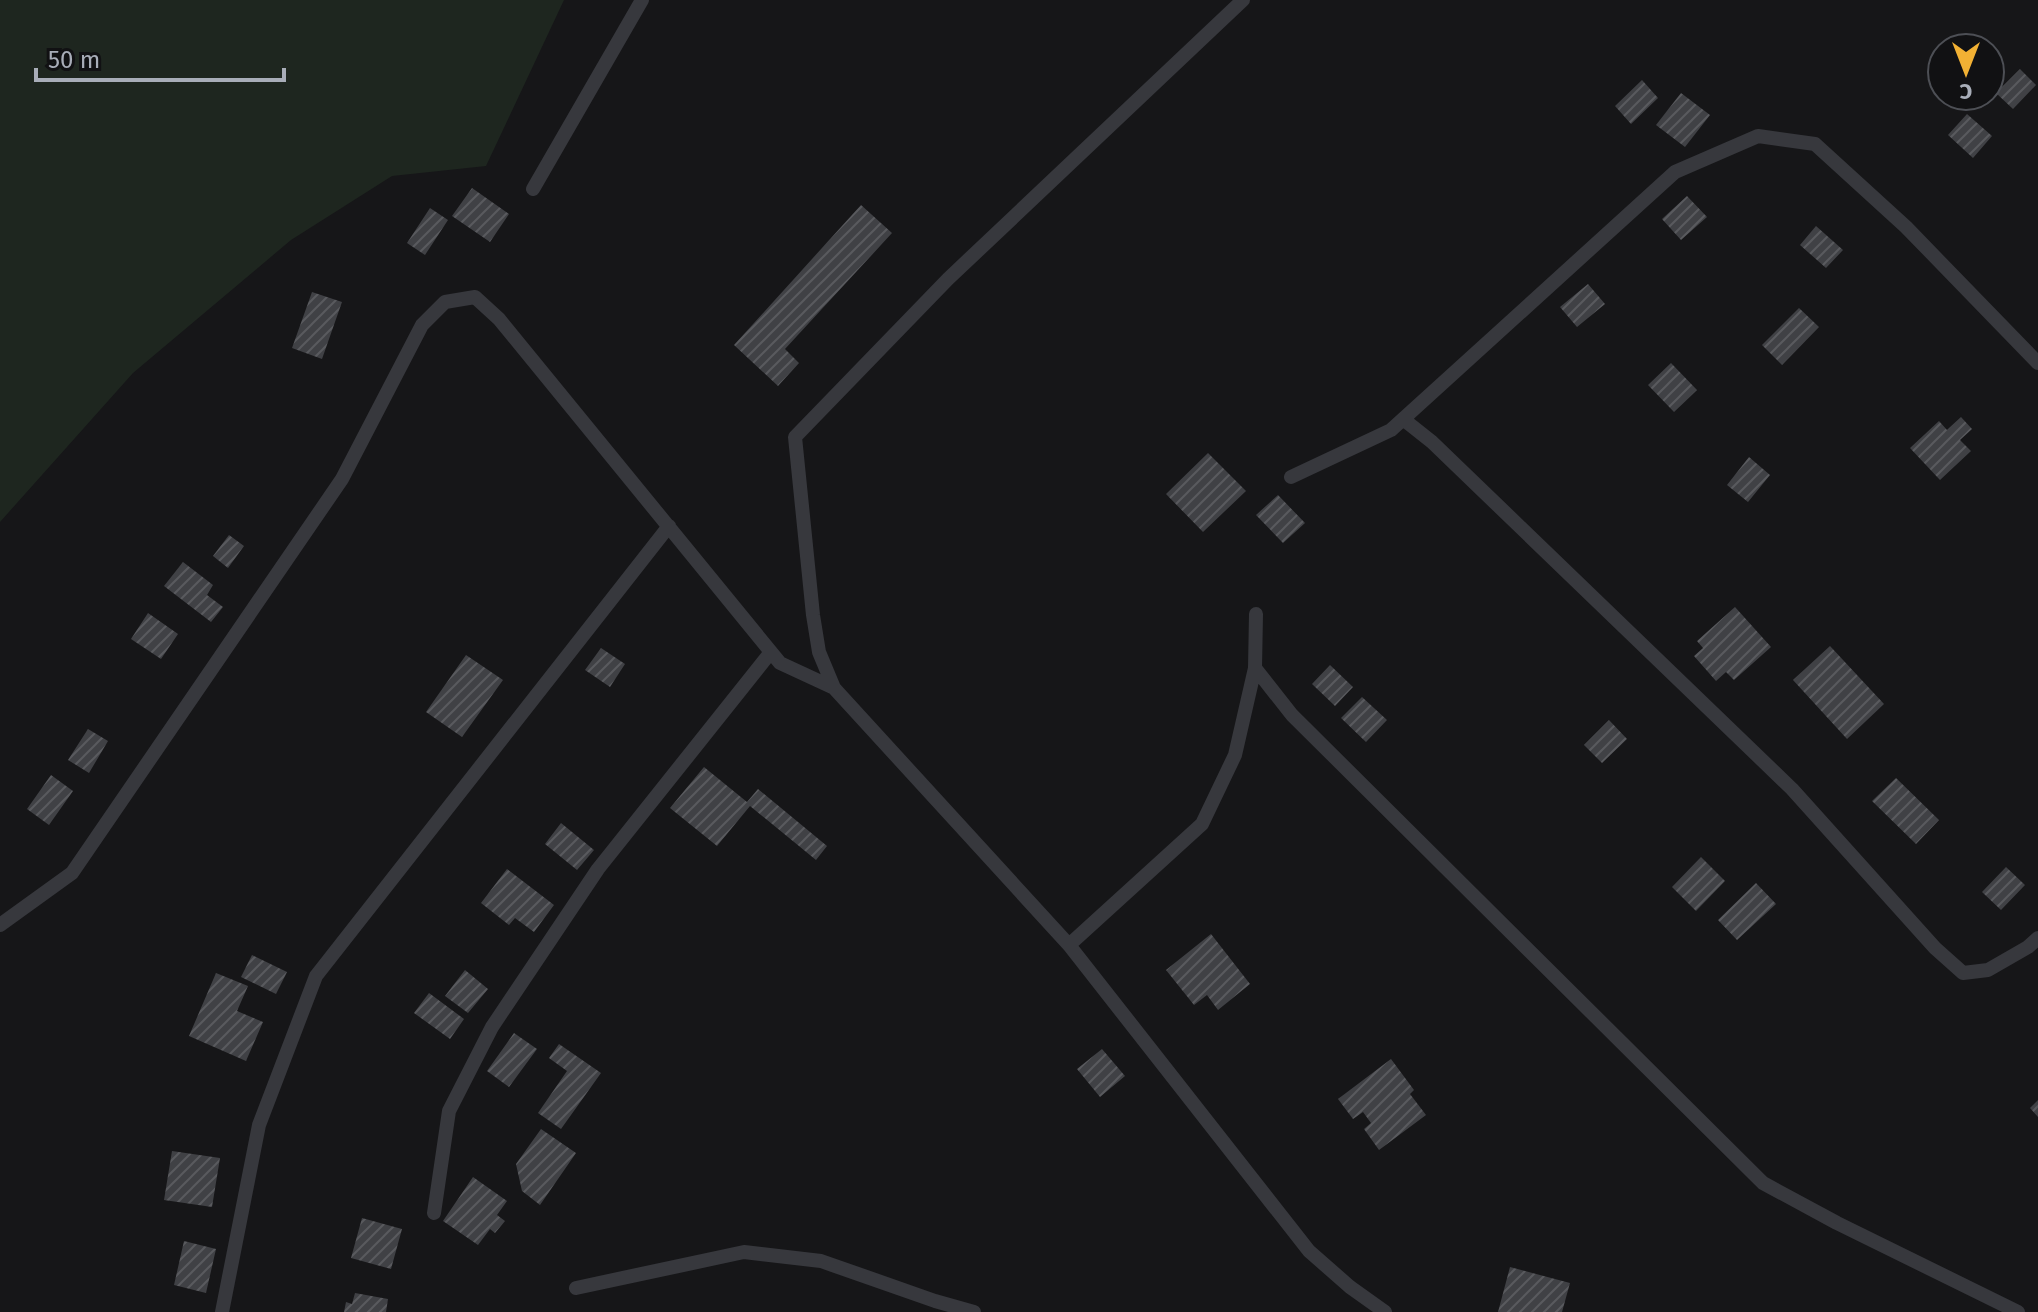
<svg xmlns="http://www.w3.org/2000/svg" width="2038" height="1312" font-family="'Fira Sans',sans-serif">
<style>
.green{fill:#1e261f}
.building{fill:url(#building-hatch)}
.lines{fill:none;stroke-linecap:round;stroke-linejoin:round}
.service{stroke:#37383d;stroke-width:14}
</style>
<defs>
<pattern id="building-hatch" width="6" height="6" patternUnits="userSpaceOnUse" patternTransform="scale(2)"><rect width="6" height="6" fill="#404145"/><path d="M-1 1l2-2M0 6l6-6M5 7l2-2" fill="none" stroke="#595a5e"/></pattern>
</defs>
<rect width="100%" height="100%" fill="#161618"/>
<path class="green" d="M0,0H564L486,166L392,176L291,240L133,373L0,522Z"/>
<path class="building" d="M2020,69L2036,85L2013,109L1996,93Z
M1642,80L1658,98L1631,124L1615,106Z
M1681,93L1710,115L1685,147L1656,125Z
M1967,114L1992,136L1973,158L1948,135Z
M472,188L509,214L490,242L452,216Z
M1687,196L1707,217L1681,240L1662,219Z
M861,205L892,233L785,349L799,363L778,386L734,345Z
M430,208L448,220L425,255L407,243Z
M1816,226L1843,250L1826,268L1800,245Z
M1588,284L1605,304L1577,327L1560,307Z
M312,292L342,302L322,359L292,348Z
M1799,308L1819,327L1782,365L1762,345Z
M1671,363L1697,390L1674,412L1648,385Z
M1961,417L1972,429L1960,440L1971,451L1940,480L1910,448L1939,421L1947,430Z
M1208,453L1246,491L1203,532L1166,494Z
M1749,457L1770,475L1748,502L1727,485Z
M1278,495L1305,523L1283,543L1256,515Z
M229,535L244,546L228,568L213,556Z
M183,562L213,585L207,595L223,607L211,622L164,586Z
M1735,607L1771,647L1734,680L1726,672L1716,681L1694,656L1703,648L1697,641Z
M148,613L178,634L161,659L131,639Z
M1830,646L1884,704L1847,739L1793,680Z
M601,648L625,664L610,687L585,670Z
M466,655L503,680L462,737L426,712Z
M1330,665L1353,687L1335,706L1312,684Z
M1362,697L1387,720L1366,742L1341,718Z
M1609,720L1627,739L1602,763L1584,745Z
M88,729L108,741L89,773L68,760Z
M704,767L747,802L758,789L827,846L816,860L750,806L717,846L670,808Z
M51,775L73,791L49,825L27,809Z
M1896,778L1939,820L1916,844L1872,801Z
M561,823L594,850L577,870L545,844Z
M1701,857L1725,881L1696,911L1672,887Z
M2006,867L2025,885L2001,910L1982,892Z
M507,869L554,905L534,932L515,918L509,925L481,903Z
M1756,883L1776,904L1737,940L1718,920Z
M1211,934L1250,984L1218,1010L1207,995L1194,1005L1166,970Z
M252,955L287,972L276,994L241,977Z
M465,970L488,989L468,1013L445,996Z
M216,973L248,986L237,1011L263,1022L246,1061L189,1036Z
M429,993L464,1019L450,1039L414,1013Z
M514,1033L537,1049L509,1087L487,1071Z
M559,1044L601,1073L561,1129L538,1113L567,1071L549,1058Z
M1102,1049L1125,1076L1100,1097L1077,1069Z
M1391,1059L1414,1090L1410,1094L1426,1115L1379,1150L1364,1129L1371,1123L1363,1112L1353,1119L1338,1099Z
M2038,1100V1117L2030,1108Z
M541,1129L576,1153L540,1205L522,1191L516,1164Z
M172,1151L220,1158L212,1207L164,1200Z
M473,1177L507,1201L497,1215L505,1221L495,1233L490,1229L478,1245L443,1221Z
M362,1218L402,1229L391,1269L351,1258Z
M184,1241L216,1249L206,1293L174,1285Z
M1510,1267L1570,1283L1562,1312H1498Z
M355,1293L388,1299L386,1312H344L346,1302L352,1304Z"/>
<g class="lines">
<path class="service" d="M1243,0L948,279L795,437L813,615L819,652L834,688L1069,945L1309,1251L1350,1287L1385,1312
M533,189L642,0
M1403,419L1432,442L1792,789L1935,948L1963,973L1988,970L2028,947L2038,938
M1291,477L1391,430L1675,172L1758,136L1815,144L1906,227L2038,363
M1256,614L1255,668L1292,715L1763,1183L1837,1223L2018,1312
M0,925L72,873L342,479L422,325L445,302L475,297L499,319L780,663L834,688
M1069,945L1202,824L1235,755L1255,668
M434,1213L449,1111L492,1027L598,869L771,652
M576,1288L744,1252L821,1261L935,1301L974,1312
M222,1312L259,1125L316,976L669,526"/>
</g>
<g transform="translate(1966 72) rotate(180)"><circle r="38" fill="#111113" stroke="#4d4f55" stroke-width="2"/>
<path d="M0-6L14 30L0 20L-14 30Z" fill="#f2b134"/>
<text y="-12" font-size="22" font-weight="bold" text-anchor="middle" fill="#a8adb8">С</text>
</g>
<path d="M36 68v12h248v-12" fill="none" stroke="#a8adb8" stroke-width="4"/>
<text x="48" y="68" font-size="24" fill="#a8adb8" stroke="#111113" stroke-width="6" paint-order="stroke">50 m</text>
</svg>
